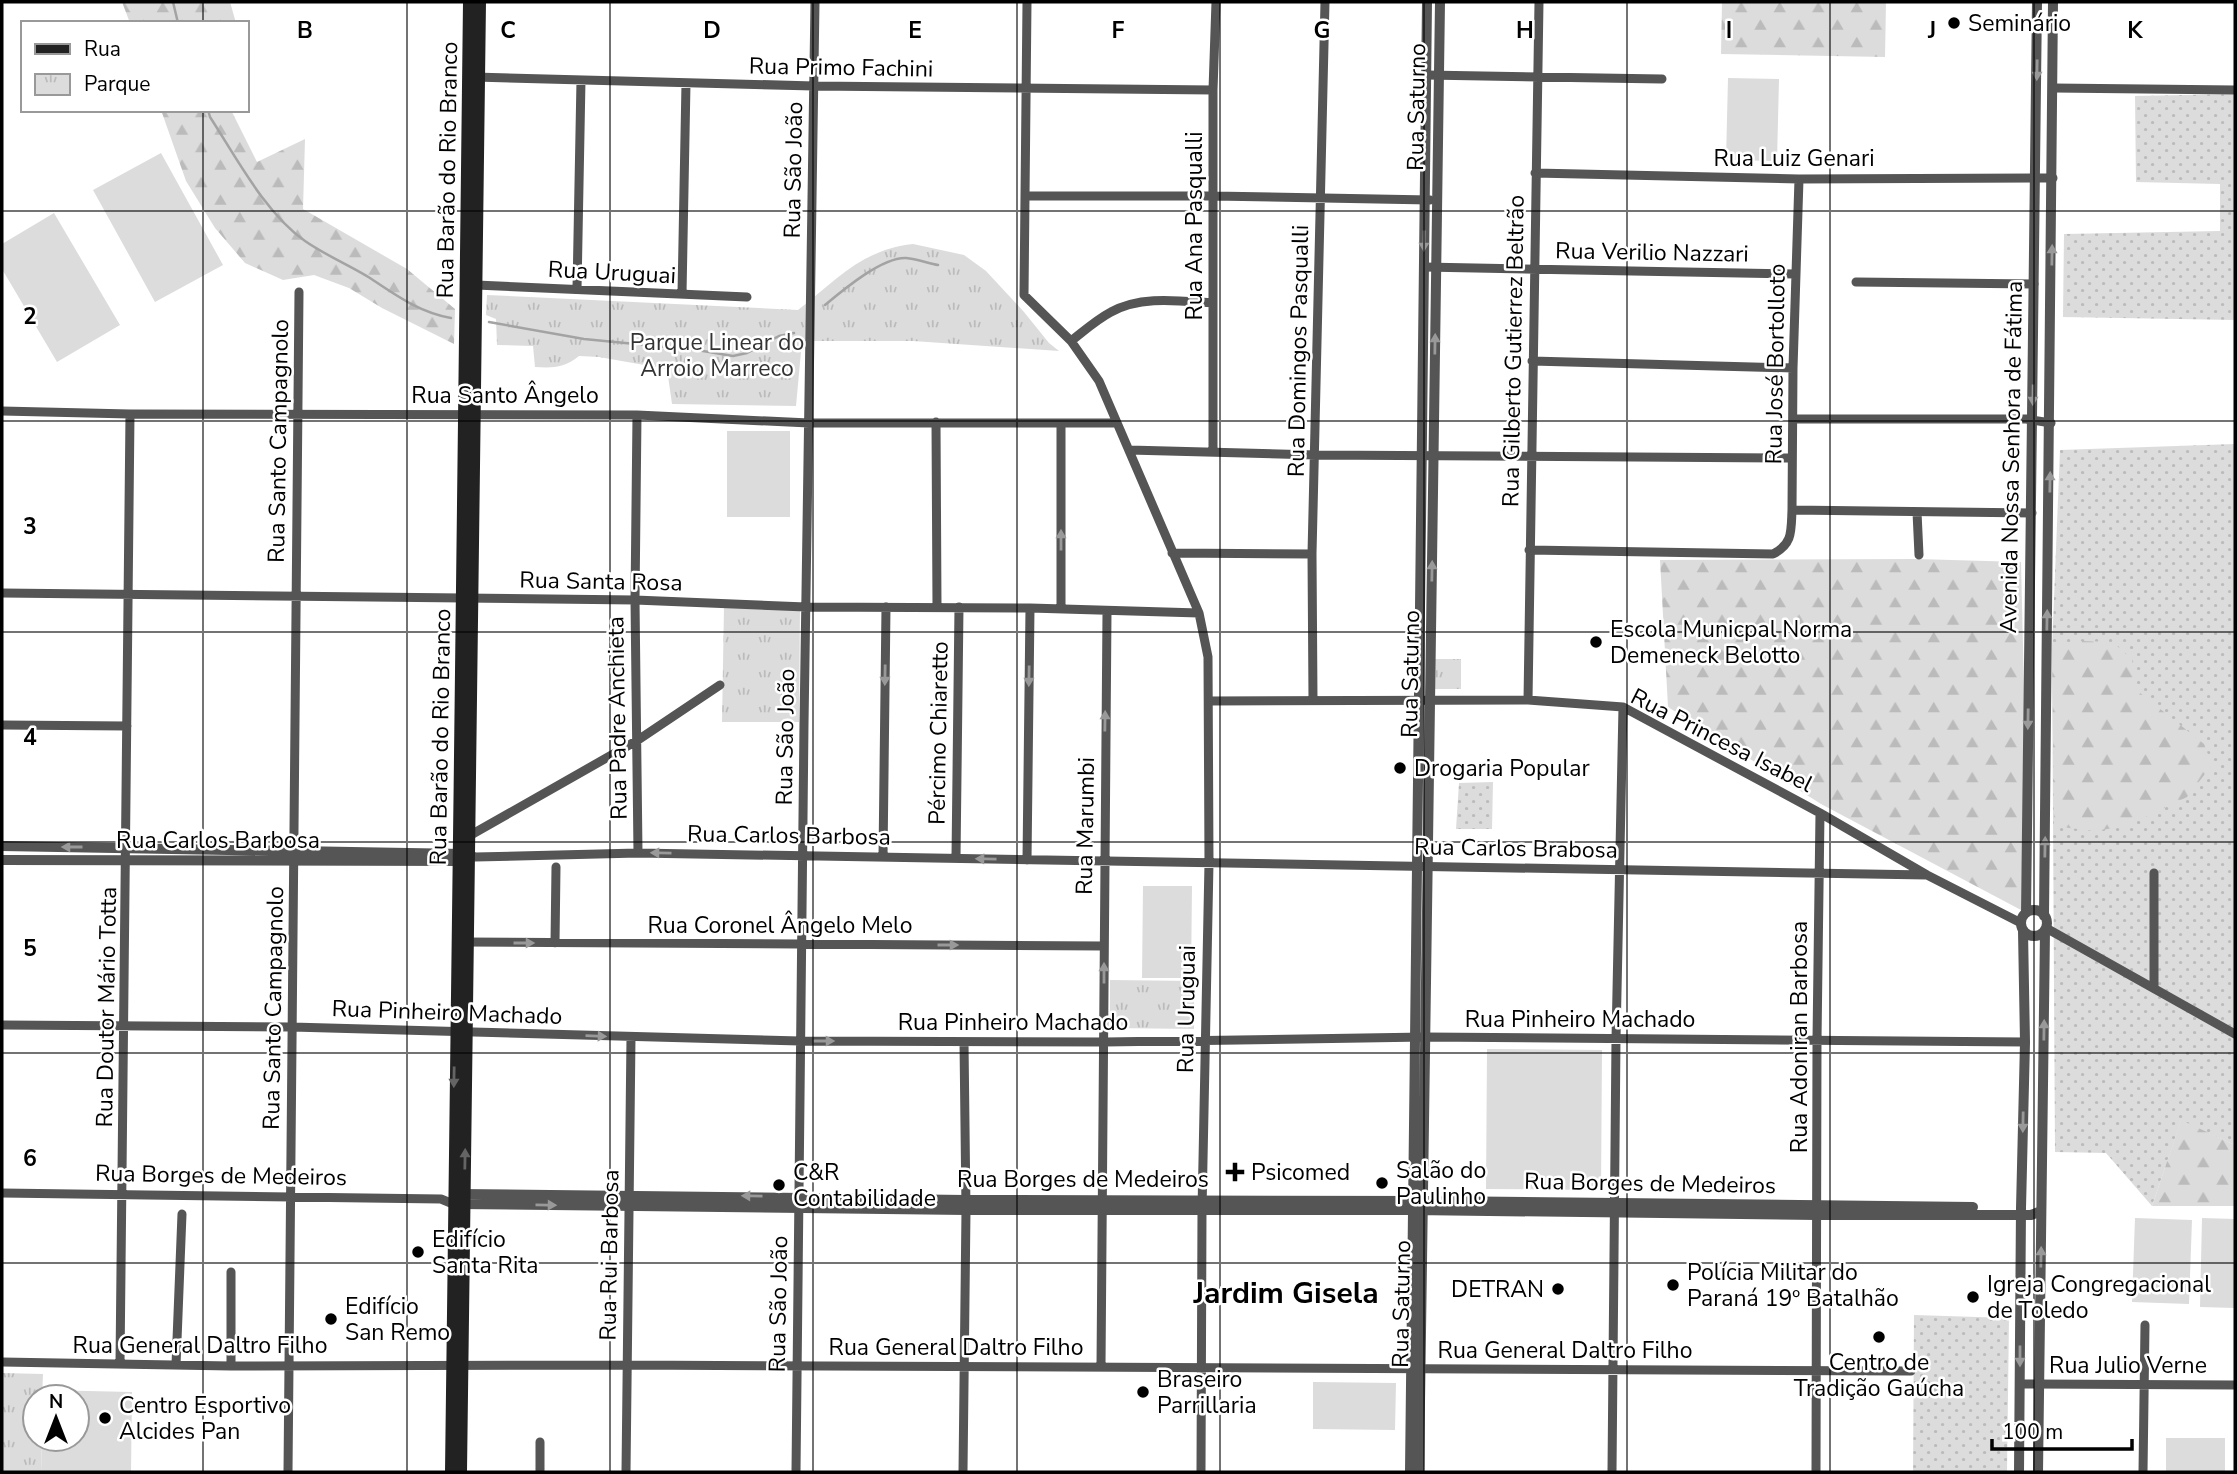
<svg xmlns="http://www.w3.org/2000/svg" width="2237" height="1474" font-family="'Nunito Sans',sans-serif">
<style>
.grass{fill:url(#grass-dots)}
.forest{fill:url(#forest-firs)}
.park{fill:url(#park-tufts)}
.pitch{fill:#dcdcdc}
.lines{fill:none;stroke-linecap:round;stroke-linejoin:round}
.stream{stroke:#a3a3a3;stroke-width:2.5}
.minor{stroke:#555;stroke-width:9}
.tertiary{stroke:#555;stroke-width:10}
.secondary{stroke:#222;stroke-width:12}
.oneway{fill:#999}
.oneway2{fill:#646464}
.grid{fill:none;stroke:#000;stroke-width:2;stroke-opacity:0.55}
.poi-dot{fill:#000;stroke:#fff;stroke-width:2.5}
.labels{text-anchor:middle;stroke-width:5;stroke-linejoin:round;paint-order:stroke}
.poi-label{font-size:23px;fill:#000;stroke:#fff;text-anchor:start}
.street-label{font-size:23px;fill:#000;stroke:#fff}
.park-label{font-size:23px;fill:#333;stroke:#fff}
.district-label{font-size:30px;font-weight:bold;fill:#000;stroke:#fff}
.grid-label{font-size:23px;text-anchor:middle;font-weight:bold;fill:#000;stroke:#fff;stroke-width:5;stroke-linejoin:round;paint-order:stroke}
</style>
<defs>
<pattern id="grass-dots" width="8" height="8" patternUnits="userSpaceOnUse" patternTransform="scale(1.75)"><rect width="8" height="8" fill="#dcdcdc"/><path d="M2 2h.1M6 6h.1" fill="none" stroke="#bbb" stroke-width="1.8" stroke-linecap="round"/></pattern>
<pattern id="forest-firs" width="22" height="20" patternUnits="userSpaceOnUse" patternTransform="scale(1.75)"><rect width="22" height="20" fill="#dcdcdc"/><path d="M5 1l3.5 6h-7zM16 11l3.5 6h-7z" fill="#bbb"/></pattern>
<pattern id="park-tufts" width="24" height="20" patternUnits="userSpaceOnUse" patternTransform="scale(1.75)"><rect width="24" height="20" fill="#dcdcdc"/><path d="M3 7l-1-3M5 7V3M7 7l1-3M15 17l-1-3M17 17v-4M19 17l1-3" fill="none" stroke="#bbb"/></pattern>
</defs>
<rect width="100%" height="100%" fill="#fff"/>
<path class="grass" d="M2235,94V320L2063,317L2064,234L2220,231V184L2136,182L2135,96Z
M2235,444V1145L2181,1121L2152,1206L2106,1153L2055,1152L2052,648L2060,450Z
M1493,782L1492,829H1456L1459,783Z
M1914,1315L2009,1318L2007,1472H1913Z"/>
<path class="forest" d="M122,2H230L236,23H130Z
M1722,2H1886L1885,57L1721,54Z
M161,110H231L257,162L305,139L303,209L407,269L455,309L454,344L382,308L349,288L314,275L283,280L245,263L215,228L186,181Z
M1917,559L2021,562L2025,729L2021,910L1821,804L1668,707L1660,560Z
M2078,641L2113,642L2132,660L2139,692L2204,744L2212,765L2187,797L2127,826L2094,831L2054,826L2052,648Z
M2181,1120L2235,1145V1206H2152Z"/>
<path class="park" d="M913,244L964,255L986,271L1024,312L1049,343L1059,351L913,341H802L796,406L672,404L667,369L599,357L579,356C564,368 553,368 535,367L533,346L497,345L496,319L486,315L487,295L798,310C838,279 861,250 913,244Z
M724,607L800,608L799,722H722Z
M1435,659H1461V689H1435Z
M1110,980L1194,981V1029L1110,1028Z
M2,1373L43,1374L42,1397H35V1439H42L41,1472H2Z"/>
<path class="pitch" d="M1728,78L1779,79L1777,161L1726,160Z
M161,153L223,265L155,302L93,190Z
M54,213L120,325L57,362L2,269V244Z
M727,431H790V517H727Z
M1143,886H1192L1191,978H1142Z
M1487,1049L1602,1050L1601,1190L1486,1189Z
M2135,1218L2192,1220L2189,1304L2132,1302Z
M2202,1218L2235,1219V1308L2200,1307Z
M1313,1382L1396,1383L1395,1430L1313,1429Z
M43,1390L132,1392L131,1472H41L42,1439H77V1397H42Z
M2166,1438H2225V1472H2166Z"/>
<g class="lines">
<path class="stream" d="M173,2L178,23
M208,110L210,117C236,157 265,213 305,241C325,255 349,265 370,278C397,296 419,312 451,318
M825,305C843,290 882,257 906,258C916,259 928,263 938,265
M489,322L584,339L697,350L733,356L747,353L779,336L794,333"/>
<path class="minor" d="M1027,2L1024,295L1071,341L1099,381L1199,613L1208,657L1209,863L1202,1210L1201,1472
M1426,75L1662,79
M474,77L814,86L1213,90
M2054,88L2235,90
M1535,173L1799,179L2053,178
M1025,196H1213L1430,200
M1424,267L1796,274
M1856,282L2034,284
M476,285L747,297
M577,289L581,80
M682,294L686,83
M1071,341C1084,331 1096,320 1111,312C1141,295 1180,301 1213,303
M1532,361L1793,368
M2,411L130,414L637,415L809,423H1117
M637,415L635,600L638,853
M1793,419H2026L2051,423
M936,422L937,607
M1129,450L1316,455L1792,458
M1213,451V90L1216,2
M1792,510L2032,513
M1917,512L1919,555
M1529,550L1773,554C1793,544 1791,531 1792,510L1793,368L1799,179
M1172,553L1312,554
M2,593L635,600L806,607L1030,608L1199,613
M1061,609V423
M1313,700L1312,554L1325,2
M1528,700L1539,2
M1209,701L1528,700L1623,707L1820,813L1927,875L2021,923
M2,725L127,726
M469,836L638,740L720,685
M469,854L475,857L638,853L1927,875
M883,857L886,607
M956,858L959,607
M1027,860L1030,608
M2154,873V988
M2046,928L2235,1034
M465,942L1104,946
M555,943L556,867
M2,1025L292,1027L800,1041L1105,1042L1425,1037L2025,1042
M2,1193L441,1199L453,1204
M2,1362L231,1366L627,1365L1911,1371
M120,1364L130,414
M176,1365L182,1214
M231,1366V1272
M1101,1366L1107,612
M2020,1384L2235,1385
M288,1472L299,292
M540,1472V1442
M626,1472L631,1037
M796,1472L804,724L815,2
M963,1472L966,1210L964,1042
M1612,1472L1616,1039L1623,707
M1816,1472L1817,1040L1820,813
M2143,1472L2145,1325"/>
<path class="tertiary" d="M2,846L464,854
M2,860L464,861
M2021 923a13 13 0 1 1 26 0a13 13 0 1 1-26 0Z
M2026,913L2037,2
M2044,916L2053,2
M459,1194L966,1200L1431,1201L1973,1207
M459,1204L966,1210H1414L1817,1215H2031L2041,1211
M1410,1472L1427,2
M1419,1472L1440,2
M2019,1472L2021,1208L2025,1042L2023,931
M2038,1472L2045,930"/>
<path class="secondary" d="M451,1472C455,982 466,492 469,2
M461,1472L480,2"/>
</g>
<defs><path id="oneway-solid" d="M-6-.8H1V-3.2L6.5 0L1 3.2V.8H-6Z" transform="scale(1.75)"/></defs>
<g class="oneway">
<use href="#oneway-solid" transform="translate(2037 70) rotate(91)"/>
<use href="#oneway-solid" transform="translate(1424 241) rotate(91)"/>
<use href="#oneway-solid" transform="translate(2052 255) rotate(-89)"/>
<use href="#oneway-solid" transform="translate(1435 344) rotate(-89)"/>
<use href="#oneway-solid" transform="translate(2033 395) rotate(91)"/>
<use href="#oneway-solid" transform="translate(2050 482) rotate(-89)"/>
<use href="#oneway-solid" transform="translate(1061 540) rotate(-90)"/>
<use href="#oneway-solid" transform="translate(1432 571) rotate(-89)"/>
<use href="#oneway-solid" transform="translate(2047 620) rotate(-89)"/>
<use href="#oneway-solid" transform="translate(885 675) rotate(91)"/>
<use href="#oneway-solid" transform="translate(1029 676) rotate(91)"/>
<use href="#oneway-solid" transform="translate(2028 719) rotate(91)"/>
<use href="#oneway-solid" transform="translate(1105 721) rotate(-89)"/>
<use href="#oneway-solid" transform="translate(72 847) rotate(-180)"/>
<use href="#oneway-solid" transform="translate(2045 847) rotate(-89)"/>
<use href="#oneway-solid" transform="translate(661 853) rotate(-179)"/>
<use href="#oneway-solid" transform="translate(986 859) rotate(-179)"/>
<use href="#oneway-solid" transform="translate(524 943)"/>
<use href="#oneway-solid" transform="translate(948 945)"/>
<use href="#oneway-solid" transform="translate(1104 973) rotate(-90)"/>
<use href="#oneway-solid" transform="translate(2044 1030) rotate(-89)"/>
<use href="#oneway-solid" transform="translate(596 1036) rotate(2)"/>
<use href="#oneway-solid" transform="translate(824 1041)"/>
<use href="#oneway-solid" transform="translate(2023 1122) rotate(91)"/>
<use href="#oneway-solid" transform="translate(752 1196) rotate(-179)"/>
<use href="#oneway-solid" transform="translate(546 1205) rotate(1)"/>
<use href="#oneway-solid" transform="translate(2041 1257) rotate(-89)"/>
<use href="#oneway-solid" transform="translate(2020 1356) rotate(90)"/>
</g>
<g class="oneway2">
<use href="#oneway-solid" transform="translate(454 1077) rotate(91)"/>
<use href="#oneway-solid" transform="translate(465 1159) rotate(-89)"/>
</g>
<path class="grid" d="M203,2V23M407,2V1472M610,2V1472M813,2V1472M1017,2V1472M1220,2V1472M1424,2V1472M1627,2V1472M1830,2V1472M2034,2V1472M203,110V1472M2,211H2235M2,421H2235M2,632H2235M2,842H2235M2,1053H2235M2,1263H2235"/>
<g class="poi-dot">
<circle cx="1954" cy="23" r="7"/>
<circle cx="1596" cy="642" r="7"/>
<circle cx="1400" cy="768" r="7"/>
<path d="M1231.5 1161.5h7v7h7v7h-7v7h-7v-7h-7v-7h7z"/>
<circle cx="1382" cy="1183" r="7"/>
<circle cx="779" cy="1185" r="7"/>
<circle cx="418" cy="1252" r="7"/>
<circle cx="1673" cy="1285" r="7"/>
<circle cx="1558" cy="1289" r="7"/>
<circle cx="1973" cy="1297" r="7"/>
<circle cx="331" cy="1319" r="7"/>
<circle cx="1879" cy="1337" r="7"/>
<circle cx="1143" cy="1392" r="7"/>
<circle cx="105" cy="1418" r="7"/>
</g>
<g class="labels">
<g class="poi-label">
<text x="1968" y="31">Seminário</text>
<text x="1610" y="637">Escola Municpal Norma<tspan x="1610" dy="26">Demeneck Belotto</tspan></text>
<text x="1414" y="776">Drogaria Popular</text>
<text x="1396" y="1178">Salão do<tspan x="1396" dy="26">Paulinho</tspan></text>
<text x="793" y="1180">C&amp;R<tspan x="793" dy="26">Contabilidade</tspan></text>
<text x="1251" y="1180">Psicomed</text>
<text x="432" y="1247">Edifício<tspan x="432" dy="26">Santa Rita</tspan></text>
<text x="1687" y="1280">Polícia Militar do<tspan x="1687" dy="26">Paraná 19º Batalhão</tspan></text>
<text x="1987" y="1292">Igreja Congregacional<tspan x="1987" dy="26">de Toledo</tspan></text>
<text x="1544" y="1297" text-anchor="end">DETRAN</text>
<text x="345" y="1314">Edifício<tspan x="345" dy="26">San Remo</tspan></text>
<text x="1879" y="1370" text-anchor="middle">Centro de<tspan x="1879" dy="26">Tradição Gaúcha</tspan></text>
<text x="1157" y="1387">Braseiro<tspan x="1157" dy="26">Parrillaria</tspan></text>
<text x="119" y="1413">Centro Esportivo<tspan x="119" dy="26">Alcides Pan</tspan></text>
</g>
<g class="street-label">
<text transform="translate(841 67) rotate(1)" y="8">Rua Primo Fachini</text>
<text transform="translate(1416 107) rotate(-89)" y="8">Rua Saturno</text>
<text x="1794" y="166">Rua Luiz Genari</text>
<text transform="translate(447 170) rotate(-89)" y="8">Rua Barão do Rio Branco</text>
<text transform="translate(793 170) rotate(-89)" y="8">Rua São João</text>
<text transform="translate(1194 226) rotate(-90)" y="8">Rua Ana Pasqualli</text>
<text transform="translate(1652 252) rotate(1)" y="8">Rua Verilio Nazzari</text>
<text transform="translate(612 272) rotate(3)" y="8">Rua Uruguai</text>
<text transform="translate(1298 351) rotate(-89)" y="8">Rua Domingos Pasqualli</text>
<text transform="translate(1513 351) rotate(-89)" y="8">Rua Gilberto Gutierrez Beltrão</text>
<text transform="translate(1775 364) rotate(-89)" y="8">Rua José Bortolloto</text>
<text x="505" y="403">Rua Santo Ângelo</text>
<text transform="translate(278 441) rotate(-89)" y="8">Rua Santo Campagnolo</text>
<text transform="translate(2011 457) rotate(-89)" y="8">Avenida Nossa Senhora de Fátima</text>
<text transform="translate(601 581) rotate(1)" y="8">Rua Santa Rosa</text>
<text transform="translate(1410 674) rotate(-89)" y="8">Rua Saturno</text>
<text transform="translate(617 718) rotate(-91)" y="8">Rua Padre Anchieta</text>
<text transform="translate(938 733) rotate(-89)" y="8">Pércimo Chiaretto</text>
<text transform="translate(440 737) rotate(-89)" y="8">Rua Barão do Rio Branco</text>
<text transform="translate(785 737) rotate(-89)" y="8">Rua São João</text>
<text transform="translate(1722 740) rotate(27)" y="8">Rua Princesa Isabel</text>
<text transform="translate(1085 826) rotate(-89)" y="8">Rua Marumbi</text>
<text transform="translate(789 835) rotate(1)" y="8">Rua Carlos Barbosa</text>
<text x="218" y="848">Rua Carlos Barbosa</text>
<text transform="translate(1516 848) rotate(1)" y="8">Rua Carlos Brabosa</text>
<text x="780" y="933">Rua Coronel Ângelo Melo</text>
<text transform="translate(106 1007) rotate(-89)" y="8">Rua Doutor Mário Totta</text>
<text transform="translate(273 1008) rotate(-89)" y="8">Rua Santo Campagnolo</text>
<text transform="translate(1186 1009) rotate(-89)" y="8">Rua Uruguai</text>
<text transform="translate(447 1012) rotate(2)" y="8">Rua Pinheiro Machado</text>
<text x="1580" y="1027">Rua Pinheiro Machado</text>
<text x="1013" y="1030">Rua Pinheiro Machado</text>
<text transform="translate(1799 1037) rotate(-90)" y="8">Rua Adoniran Barbosa</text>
<text transform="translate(221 1175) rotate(1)" y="8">Rua Borges de Medeiros</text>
<text x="1083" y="1187">Rua Borges de Medeiros</text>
<text transform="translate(1650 1183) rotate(1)" y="8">Rua Borges de Medeiros</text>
<text transform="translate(609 1255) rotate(-89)" y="8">Rua Rui Barbosa</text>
<text transform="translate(778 1304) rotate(-89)" y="8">Rua São João</text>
<text transform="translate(1401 1304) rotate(-89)" y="8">Rua Saturno</text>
<text x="200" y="1353">Rua General Daltro Filho</text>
<text x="956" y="1355">Rua General Daltro Filho</text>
<text x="1565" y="1358">Rua General Daltro Filho</text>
<text x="2128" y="1373">Rua Julio Verne</text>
</g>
<g class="park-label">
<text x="717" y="350">Parque Linear do<tspan x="717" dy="26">Arroio Marreco</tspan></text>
</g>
<g class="district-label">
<text x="1286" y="1303">Jardim Gisela</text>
</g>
</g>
<g class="grid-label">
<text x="305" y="38">B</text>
<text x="508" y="38">C</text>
<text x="712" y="38">D</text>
<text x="915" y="38">E</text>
<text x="1118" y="38">F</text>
<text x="1322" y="38">G</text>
<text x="1525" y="38">H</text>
<text x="1729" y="38">I</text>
<text x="1932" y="38">J</text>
<text x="2135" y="38">K</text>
<text x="30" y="324">2</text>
<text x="30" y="534">3</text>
<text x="30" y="745">4</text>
<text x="30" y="956">5</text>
<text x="30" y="1166">6</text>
</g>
<rect width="2237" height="1474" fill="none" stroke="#000000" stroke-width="7"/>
<rect x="21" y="21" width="228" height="91" fill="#ffffff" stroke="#999999" stroke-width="2"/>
<rect x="35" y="44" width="35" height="10" fill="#222222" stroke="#999999" stroke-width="2"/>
<text x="84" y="56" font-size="21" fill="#000000">Rua</text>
<rect x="35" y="74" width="35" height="21" fill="url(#park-tufts)" stroke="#999999" stroke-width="2"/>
<text x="84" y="91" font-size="21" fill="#000000">Parque</text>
<g transform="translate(56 1418)"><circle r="33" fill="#ffffff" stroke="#999999" stroke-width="2"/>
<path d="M0-5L12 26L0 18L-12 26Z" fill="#000000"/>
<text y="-10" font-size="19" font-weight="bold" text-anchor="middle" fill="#000000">N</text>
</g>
<path d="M1992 1439v10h140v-10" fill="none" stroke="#000000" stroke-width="3.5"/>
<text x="2002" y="1439" font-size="21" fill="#000000" stroke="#ffffff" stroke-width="5" paint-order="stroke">100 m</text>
</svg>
